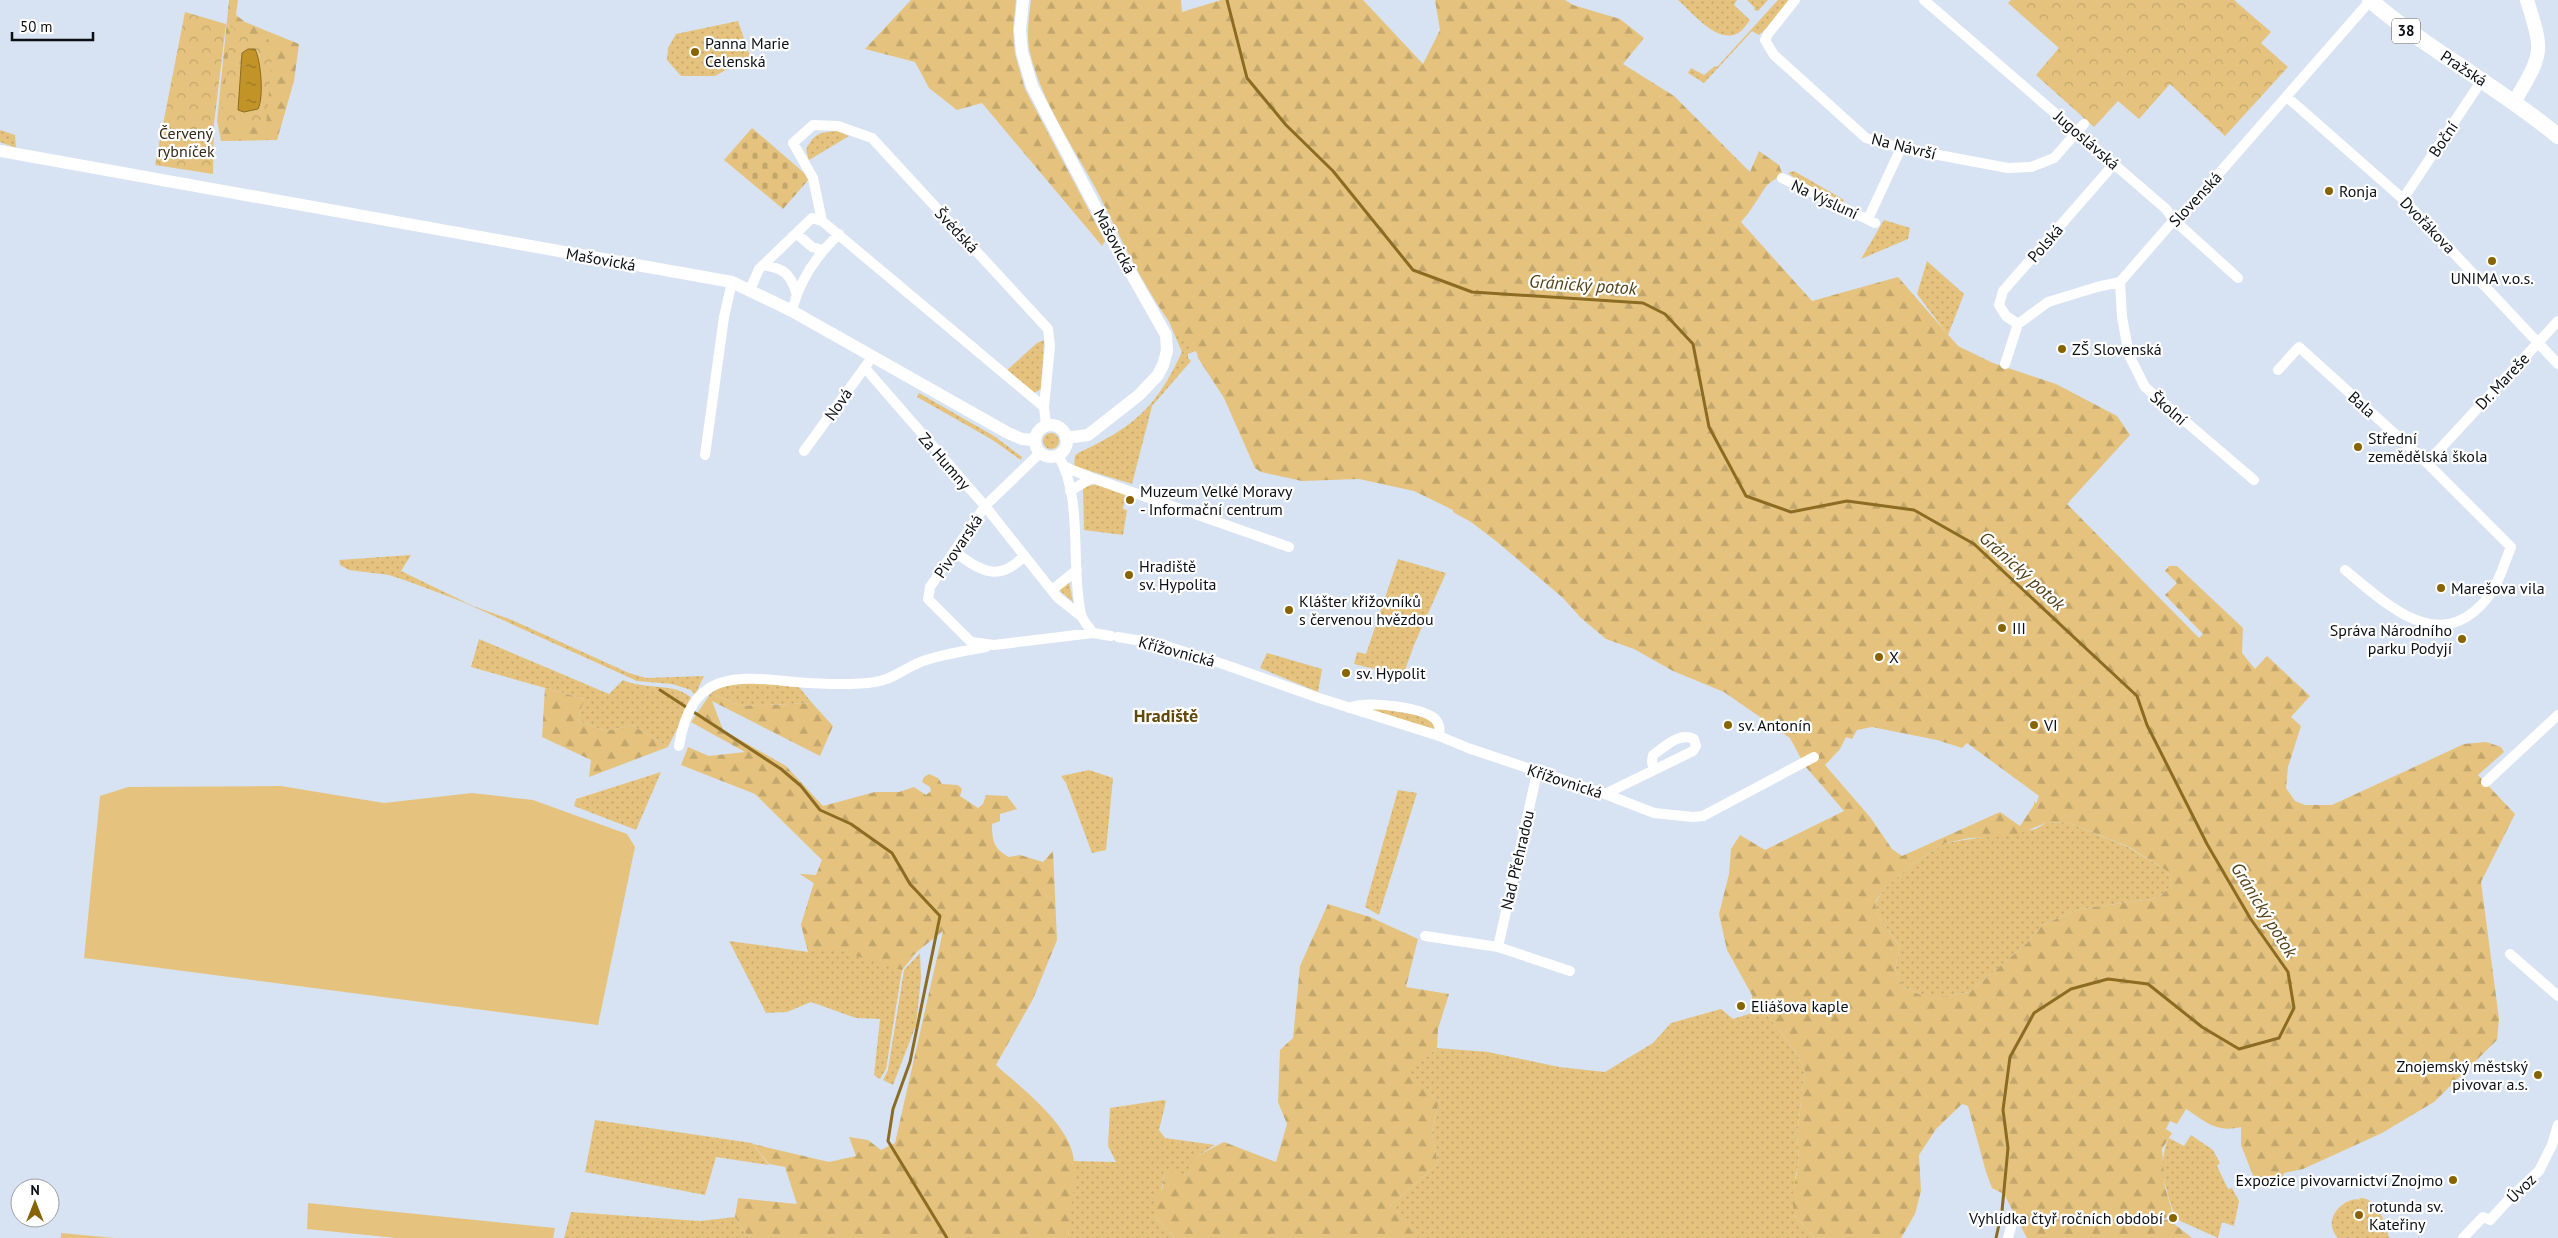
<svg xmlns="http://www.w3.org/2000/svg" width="2558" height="1238" font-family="'PT Sans',sans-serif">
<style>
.grass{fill:url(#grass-dots)}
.forest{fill:url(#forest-firs);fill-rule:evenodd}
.cemetery{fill:url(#cemetery-stones)}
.park{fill:url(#park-crowns)}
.garden{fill:#e5c37e}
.water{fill:url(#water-ripples);stroke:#8b6c22}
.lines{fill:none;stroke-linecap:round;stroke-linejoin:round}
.stream{stroke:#8b6c22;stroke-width:3}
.minor{stroke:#fff;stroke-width:10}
.tertiary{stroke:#fff;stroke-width:12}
.secondary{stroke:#fff;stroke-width:14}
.primary{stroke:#fff;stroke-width:16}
.poi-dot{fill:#886400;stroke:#fff;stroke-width:2}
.labels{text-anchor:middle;stroke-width:4.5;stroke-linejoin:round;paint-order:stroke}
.shield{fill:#fff;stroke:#54575a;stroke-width:1}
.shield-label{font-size:15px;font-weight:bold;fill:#0b0f14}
.poi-label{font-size:16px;fill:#0b0f14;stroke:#fff;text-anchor:start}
.street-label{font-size:16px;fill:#0b0f14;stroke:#fff}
.park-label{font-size:16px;fill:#322918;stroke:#fff}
.water-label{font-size:18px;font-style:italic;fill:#523f15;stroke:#fff}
.neighbourhood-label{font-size:18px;font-weight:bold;fill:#61480b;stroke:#fff}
</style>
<defs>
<pattern id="grass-dots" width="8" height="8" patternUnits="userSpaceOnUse" patternTransform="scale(1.25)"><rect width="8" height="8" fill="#e5c37e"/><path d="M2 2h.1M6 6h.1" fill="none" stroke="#c3a66c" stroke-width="1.8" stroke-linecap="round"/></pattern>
<pattern id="forest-firs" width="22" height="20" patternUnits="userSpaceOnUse" patternTransform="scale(1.25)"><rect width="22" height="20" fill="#e5c37e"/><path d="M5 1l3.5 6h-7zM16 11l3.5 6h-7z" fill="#c3a66c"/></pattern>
<pattern id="cemetery-stones" width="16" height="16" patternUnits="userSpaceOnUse" patternTransform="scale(1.25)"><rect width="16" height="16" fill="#e5c37e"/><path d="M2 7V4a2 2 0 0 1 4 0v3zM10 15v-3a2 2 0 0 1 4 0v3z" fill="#c3a66c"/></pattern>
<pattern id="park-crowns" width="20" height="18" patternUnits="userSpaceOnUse" patternTransform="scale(1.25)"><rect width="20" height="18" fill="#e5c37e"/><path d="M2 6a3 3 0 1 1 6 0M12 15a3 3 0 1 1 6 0" fill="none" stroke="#c3a66c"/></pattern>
<pattern id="water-ripples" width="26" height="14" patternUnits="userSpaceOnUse" patternTransform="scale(1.25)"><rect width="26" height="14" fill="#c29428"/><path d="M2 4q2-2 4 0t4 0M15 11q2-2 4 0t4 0" fill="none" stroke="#9c7721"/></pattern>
</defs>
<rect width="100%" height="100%" fill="#d7e3f2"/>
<path class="grass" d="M1678,0H1737L1734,5L1750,20C1746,25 1742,32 1736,34C1716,43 1692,12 1678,0Z
M1747,0H1768L1758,11L1754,10L1755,8Z
M1778,0H1789L1781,14L1759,35L1752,31L1704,83L1688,73L1691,68L1704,75L1715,66L1717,67Z
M738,21L750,56L715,76H681L667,60L668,48L676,34Z
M0,130L15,135L16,148L0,142Z
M837,131L849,136L809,160L806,150C813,134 820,132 837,131Z
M1794,171L1844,200L1842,204C1825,191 1804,186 1788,173Z
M1884,220L1910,228L1908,239L1861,259Z
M1927,261L1964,294L1948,335L1917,294Z
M1167,317L1195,351L1188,354V358L1191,361L1152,406L1132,484L1074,466L1075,456L1078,453C1134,427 1156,408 1182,352Z
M1044,340L1041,389L1034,393L1005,372L1037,343Z
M919,393L994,436L1022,457L1021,460L991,439L917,397Z
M1043 441a8 8 0 1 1 16 0a8 8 0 1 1-16 0Z
M1097,484L1125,495L1123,509L1127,510L1123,535L1084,530L1083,487Z
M411,555L401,571L473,606L512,620L629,673L646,678L704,676L695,695L691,690L672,684L637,681L463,602L410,582L389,575L349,570L340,565L339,560Z
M1398,559L1446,573L1414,645L1403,676L1354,664L1357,652L1366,654Z
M1069,581L1073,602L1058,589Z
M479,639L609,694L623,680C643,690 678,682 692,699L668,747L632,725L606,731L578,721L584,699L471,667Z
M1267,653L1322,669L1318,692L1260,668Z
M737,681L799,687L812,703L742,706L711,693L723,685Z
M1371,707L1422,716L1435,723V729L1361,708Z
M1089,770L1113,778L1106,850L1092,853L1066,783L1061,776Z
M661,772L636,830L574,806L576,799Z
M1398,790L1417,793L1379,915L1365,907Z
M2067,822L2128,847L2167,871L2172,884L2162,895L2152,899L2080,909L2042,925L2027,943L1970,992L1948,996H1923L1903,987L1895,969L1900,947L1877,914L1875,903L1885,888L1914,863L1945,843L2036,829L2046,823Z
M822,860L917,952L902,970L886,1069L880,1079L874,1075L880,1019L856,1018L811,1002L787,1012L766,1013L729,941L808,952L801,925L814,883L800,874L816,875Z
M920,953L921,978L916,1025L893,1085L883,1080L888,1070L904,970Z
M1752,995L1794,1050L1805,1071L1797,1134L1799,1162L1795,1179L1794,1215L1815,1238H1411L1390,1206L1438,1164L1432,1132L1439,1101L1408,1073L1437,1048L1488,1052L1559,1067L1605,1072L1653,1043L1671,1023L1721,1009L1733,1019L1752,1013Z
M1163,1100L1166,1101L1159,1130L1165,1138L1215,1145L1194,1158L1188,1175L1165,1171L1156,1218L1175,1238H1068L1074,1161L1116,1162L1108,1146L1110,1108Z
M595,1120L752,1143L769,1165L716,1157L705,1195L585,1172Z
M2191,1135L2213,1150L2220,1163L2217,1166L2228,1189L2232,1188L2239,1201L2234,1226L2222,1222L2218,1238L2176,1219C2167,1195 2156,1162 2169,1138L2184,1146Z
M2359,1198C2378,1197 2385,1223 2389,1238H2338C2319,1218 2348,1195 2360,1200Z
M571,1212L700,1221L735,1217L749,1238H564Z"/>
<path class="forest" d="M229,0H238L236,15L245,22L299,44L294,81L277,140L221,141L217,121Z
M911,0H1016L1013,30L1015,54L1025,89L1105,241L1102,246L982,103L957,110L929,88L915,62L865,49Z
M1031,0H1181L1182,12L1221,0H1363L1423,64L1440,30L1435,0H1565L1573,5L1620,19L1644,38L1623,64L1674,96L1750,172L1759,151L1779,165L1782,173C1778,178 1771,181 1767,185C1758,198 1751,211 1741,222L1812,301L1898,277L1958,346L1993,363L2056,384L2117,416L2130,435L2067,504L2199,638L2203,634L2165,595L2177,583L2165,571L2169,566H2177L2243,628L2242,653L2255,669L2267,656L2310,696L2291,717L2301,726L2288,767L2286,788L2295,801L2305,805H2332L2464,744L2486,742L2501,747L2504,752L2478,775L2515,814L2481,882L2499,1019L2497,1040L2434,1102L2382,1133L2303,1169L2284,1173L2282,1182L2254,1178L2241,1145V1127C2216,1133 2206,1122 2186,1109L2177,1124L2170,1121L2166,1129L2172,1133L2162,1149L2165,1187L2173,1214L2156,1223L2168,1219L2192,1238H2027L2004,1194L1992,1188L1986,1172L1968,1106L1962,1104L1936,1129L1919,1155L1921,1191L1915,1214L1901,1238H1815L1794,1215L1792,1197L1799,1162L1797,1134L1805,1071L1794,1050L1752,995L1727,950L1719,914L1729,874L1731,849L1740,835L1765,850L1844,811L1805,766L1790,738L1724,692L1673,671L1634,649L1606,639L1581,618L1563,598L1496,541L1471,522L1453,512V510L1414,491L1359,479L1302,481L1261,472L1255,468L1224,398L1198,358L1197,353C1154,314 1123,241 1096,189C1072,145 1042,102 1030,53C1026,36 1029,17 1031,0ZM1872,727L1937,740L1962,748L1967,743L2039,796L2036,804L2034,801V805L2020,826L2000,812L1902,856L1892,849L1870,817L1825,765L1840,749L1846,737L1852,739L1857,730ZM2067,822L2129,847L2167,871L2172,884L2162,895L2152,899L2080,909L2042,925L2027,943L1970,992L1948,996H1923L1903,987L1895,969L1900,947L1877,914L1875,902L1885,888L1914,863L1945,843L1970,838L2013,836L2046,823Z
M545,688L584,699L578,721L606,731L632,725L668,747L589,777L591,760L542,737Z
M711,693L742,706L812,703L833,726L820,756L712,701L723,730L786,766L823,806L875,792H899L914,787L926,795L931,791L930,787L922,782L924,777L929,774L938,778L942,784L958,785L962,789L960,796L978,808L983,804L986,795L1007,796L1017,809L1000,814V821L992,824C992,841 994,849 1009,857L1020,855L1043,862L1053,851L1057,940L1033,999L996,1065C1021,1088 1071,1125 1074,1161C1076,1183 1070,1216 1068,1238H749L735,1217L738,1198L797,1204L785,1167L769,1164L753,1144L829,1162L856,1156L849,1137L868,1140L881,1150L895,1143L943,931L909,958L902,970L834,949L809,951L801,925L814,883L800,874L816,876L822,860L755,794L681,765L688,747L709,756L745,752L691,722Z
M1328,904L1370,917L1418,939L1406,987L1449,994L1438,1029L1437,1048L1409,1073L1439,1101L1432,1132L1438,1164L1390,1206L1418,1238H1175L1156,1218V1197L1162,1190L1165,1170L1188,1175L1193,1158L1224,1142L1276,1162L1287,1124L1278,1102L1280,1050L1293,1038L1300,966Z"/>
<path class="cemetery" d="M752,128L810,178L783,209L724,160Z"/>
<path class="park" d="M2011,0H2234L2271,32L2261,43L2288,67L2225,136L2170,84L2139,119L2118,101L2094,127L2036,75L2059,48L2008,3Z
M185,12L226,24L214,124L213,174L155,165Z
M231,25L242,36L273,43L266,128L221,125Z"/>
<path class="garden" d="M281,786L384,803L472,793L533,800L627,834L635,847L598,1025L84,958L100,796L128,787Z
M308,1203L555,1228L553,1238H396L307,1229Z
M61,1233L115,1238H61Z"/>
<path class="water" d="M248,49H255C261,61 264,97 258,109L244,112L238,110L242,53Z"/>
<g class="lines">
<path class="stream" d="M1227,0L1247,78L1286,125L1333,171L1413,270L1472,292L1643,303L1665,314L1693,344L1709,427L1746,496L1791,512L1847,501L1914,510L1974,544L2137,696L2147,725L2207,844L2250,918L2288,972L2294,1008L2279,1038L2239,1049L2202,1027L2148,984L2108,979L2071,989L2034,1013L2010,1057L2003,1110L2008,1148L2002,1211L1996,1238
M660,690L781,769L801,786L820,810L851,824L892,853L910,884L940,916L910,1062L893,1109L888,1141L947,1238"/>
<path class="minor" d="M1795,0L1768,34L1765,40L1774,55L1866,138L1901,148L2008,168L2031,167L2054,158L2084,124
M1924,0L2166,209L2174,220L2238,278
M2287,97L2403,199L2558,364
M1782,178L1875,223
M2403,199L2482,80
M1868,219L1901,148
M797,234L812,247L823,250
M763,265C783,268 790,273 796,292
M2120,282L2122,317L2129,355L2145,387L2254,480
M750,290L759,269L812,218L822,221
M792,311C799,281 817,255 839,234
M2018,324L2006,316L1999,305L2003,291L2114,164
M2005,364L2018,324L2048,302L2097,287L2120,282L2174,220L2186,211L2370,1
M865,368L985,506L1057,597L1081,616
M2278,370L2299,347L2427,463L2511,547C2505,561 2500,580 2491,593C2443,660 2389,606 2345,570
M1044,407L1050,346L1048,329L872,138L838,126L813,125L793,143L813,178L822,221L1044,407L1046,425
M804,451L868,363
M1040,453L985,506L930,587L928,599L971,642L994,645L1093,633L1111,636
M705,455L724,317L732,282
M1058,455C1084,499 1070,565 1081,614C1082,620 1089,627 1093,633
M2427,463L2558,321
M1065,467L1092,478
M1070,491L1092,478L1289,547
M954,551C979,571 999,583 1024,556
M1052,590L1077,570
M1118,637L1160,644L1223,664L1319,698L1439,736L1468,748L1605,794L1654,813L1693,817L1703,816L1814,757
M1349,708C1365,700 1420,707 1434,718C1440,723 1440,729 1439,736
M679,746C691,672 732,675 795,682C820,684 849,686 875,682C893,680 906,667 923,661C943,654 965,651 986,647
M2486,782L2558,715
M1605,794L1693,751L1696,746L1694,739C1679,732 1666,746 1653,755L1652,762L1654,770
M1425,936L1498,947L1570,971
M1498,947L1537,773
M2510,954L2558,996
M2008,1238L2012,1223
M2463,1238L2483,1217L2490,1220L2512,1196L2539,1171L2552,1145L2558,1125"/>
<path class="tertiary" d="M1023,0L1020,30L1022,52L1032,86L1118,250L1166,335L1167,351L1163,365L1158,375L1139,395L1088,435L1066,438
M0,151L732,282L792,311L1008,433L1022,439L1034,440
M1035 441a16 16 0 1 1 32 0a16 16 0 1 1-32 0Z"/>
<path class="secondary" d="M2515,101C2524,84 2540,63 2538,43C2537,29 2531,14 2527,0"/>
<path class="primary" d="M2370,0C2429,51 2498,86 2558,136"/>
</g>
<g class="poi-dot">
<circle cx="695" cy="52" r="5"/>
<circle cx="2329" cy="191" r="5"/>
<circle cx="2492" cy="261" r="5"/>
<circle cx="2062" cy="349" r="5"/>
<circle cx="2358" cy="447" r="5"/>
<circle cx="1130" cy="500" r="5"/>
<circle cx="1129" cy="575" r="5"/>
<circle cx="2441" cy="588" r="5"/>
<circle cx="1289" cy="610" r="5"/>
<circle cx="2002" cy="628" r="5"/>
<circle cx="2462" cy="639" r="5"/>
<circle cx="1879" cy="657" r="5"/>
<circle cx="1346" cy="673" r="5"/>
<circle cx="1728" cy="725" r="5"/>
<circle cx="2034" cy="725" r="5"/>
<circle cx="1741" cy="1006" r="5"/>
<circle cx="2538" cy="1075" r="5"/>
<circle cx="2453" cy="1180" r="5"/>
<circle cx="2359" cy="1215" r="5"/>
<circle cx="2173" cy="1218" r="5"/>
</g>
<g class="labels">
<rect class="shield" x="2392" y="18.5" width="28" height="25" rx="4"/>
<g class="shield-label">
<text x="2406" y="36">38</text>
</g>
<g class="poi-label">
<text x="705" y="49">Panna Marie<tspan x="705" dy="18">Celenská</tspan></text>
<text x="2339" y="197">Ronja</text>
<text x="2492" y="284" text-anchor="middle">UNIMA v.o.s.</text>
<text x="2072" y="355">ZŠ Slovenská</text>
<text x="2368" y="444">Střední<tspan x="2368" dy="18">zemědělská škola</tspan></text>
<text x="1140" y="497">Muzeum Velké Moravy<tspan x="1140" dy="18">- Informační centrum</tspan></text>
<text x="1139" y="572">Hradiště<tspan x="1139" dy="18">sv. Hypolita</tspan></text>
<text x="2451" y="594">Marešova vila</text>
<text x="1299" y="607">Klášter křižovníků<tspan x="1299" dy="18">s červenou hvězdou</tspan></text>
<text x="2012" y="634">III</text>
<text x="2452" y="636" text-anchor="end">Správa Národního<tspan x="2452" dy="18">parku Podyjí</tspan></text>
<text x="1889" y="663">X</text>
<text x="1356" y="679">sv. Hypolit</text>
<text x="1738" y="731">sv. Antonín</text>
<text x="2044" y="731">VI</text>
<text x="1751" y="1012">Eliášova kaple</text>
<text x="2528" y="1072" text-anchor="end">Znojemský městský<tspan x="2528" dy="18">pivovar a.s.</tspan></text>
<text x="2443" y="1186" text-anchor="end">Expozice pivovarnictví Znojmo</text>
<text x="2369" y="1212">rotunda sv.<tspan x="2369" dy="18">Kateřiny</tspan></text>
<text x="2163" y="1224" text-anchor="end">Vyhlídka čtyř ročních období</text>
</g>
<g class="street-label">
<text transform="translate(2464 68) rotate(33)" y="6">Pražská</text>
<text transform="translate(2443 139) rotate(-56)" y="6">Boční</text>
<text transform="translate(2087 140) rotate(41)" y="6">Jugoslávská</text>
<text transform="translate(1904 146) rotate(14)" y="6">Na Návrší</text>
<text transform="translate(1825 199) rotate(25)" y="6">Na Výsluní</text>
<text transform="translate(2195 199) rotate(-47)" y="6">Slovenská</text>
<text transform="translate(2428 225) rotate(46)" y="6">Dvořákova</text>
<text transform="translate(957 230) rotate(47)" y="6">Švédská</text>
<text transform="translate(1115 241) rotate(62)" y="6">Mašovická</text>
<text transform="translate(2045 243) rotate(-49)" y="6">Polská</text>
<text transform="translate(601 259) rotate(10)" y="6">Mašovická</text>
<text transform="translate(2502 381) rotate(-47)" y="6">Dr. Mareše</text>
<text transform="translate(838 404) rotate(-55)" y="6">Nová</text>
<text transform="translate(2362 404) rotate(42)" y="6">Bala</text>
<text transform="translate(2169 408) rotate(41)" y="6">Školní</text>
<text transform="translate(945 461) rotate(49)" y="6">Za Humny</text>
<text transform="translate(958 546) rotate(-56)" y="6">Pivovarská</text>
<text transform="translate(1177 651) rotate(15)" y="6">Křížovnická</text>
<text transform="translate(1565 781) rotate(18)" y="6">Křížovnická</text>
<text transform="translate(1517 860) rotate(-77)" y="6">Nad Přehradou</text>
<text transform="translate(2521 1188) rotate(-44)" y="6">Úvoz</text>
</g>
<g class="park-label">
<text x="186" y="139">Červený<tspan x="186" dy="18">rybníček</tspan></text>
</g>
<g class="water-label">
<text transform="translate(1583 285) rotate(4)" y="6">Gránický potok</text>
<text transform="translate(2022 571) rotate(42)" y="6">Gránický potok</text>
<text transform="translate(2264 910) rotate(58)" y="6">Gránický potok</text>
</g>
<g class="neighbourhood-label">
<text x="1166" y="722">Hradiště</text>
</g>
</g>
<g transform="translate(35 1203)"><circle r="24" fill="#ffffff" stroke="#9d9fa1"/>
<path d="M0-4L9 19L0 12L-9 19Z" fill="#886400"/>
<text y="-8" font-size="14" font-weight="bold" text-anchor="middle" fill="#0b0f14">N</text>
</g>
<path d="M12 32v8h81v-8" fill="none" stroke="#0b0f14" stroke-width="2.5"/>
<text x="20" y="32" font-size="15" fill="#0b0f14" stroke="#ffffff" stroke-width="4" paint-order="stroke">50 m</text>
</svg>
